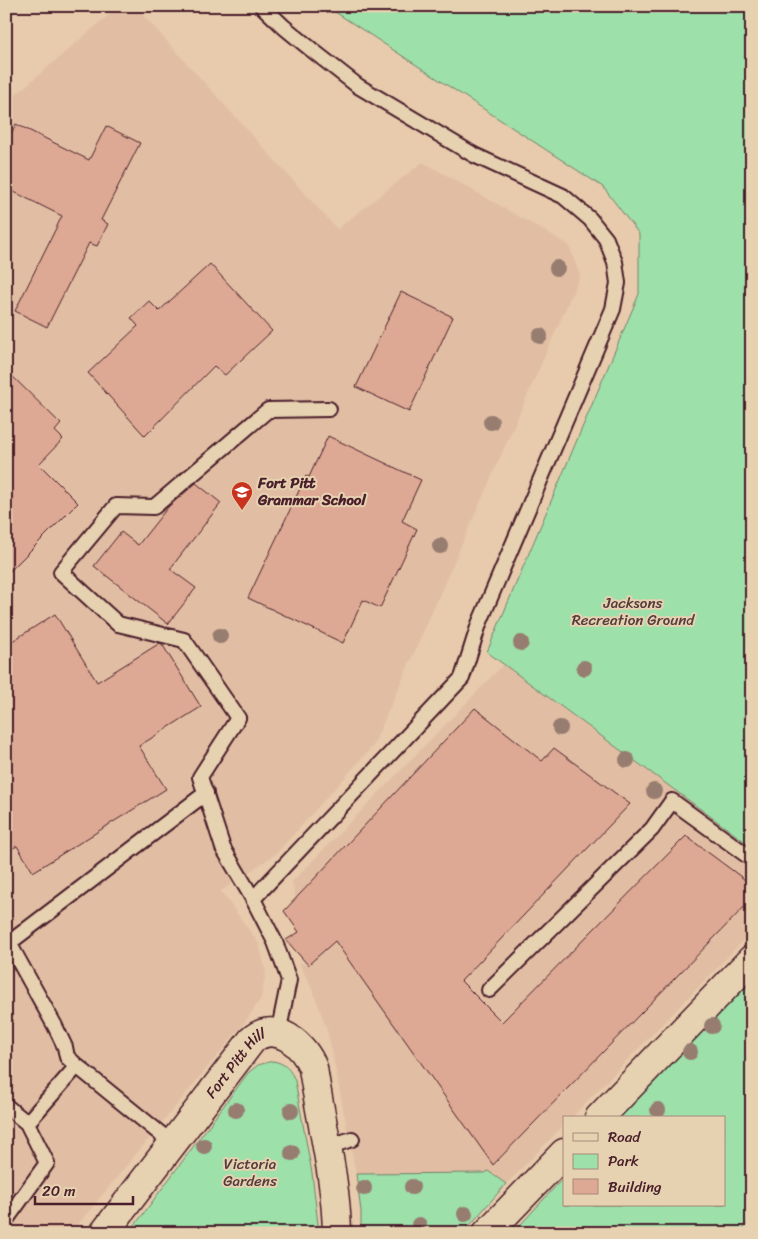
<svg xmlns="http://www.w3.org/2000/svg" width="758" height="1239" font-family="Sriracha,sans-serif">
<style>
.built{fill:#e1bea3}
.green{fill:#9de0aa;stroke:#74806a}
.building{fill:#dda994;stroke:#4a1f2b}
.lines{fill:none;stroke-linecap:round;stroke-linejoin:round}
.lane-casing{stroke:#4a1f2b;stroke-width:18}
.street-casing{stroke:#4a1f2b;stroke-width:31}
.lane{stroke:#e6d1b0;stroke-width:14}
.street{stroke:#e6d1b0;stroke-width:28}
.tree{fill:#977c70}
.labels{text-anchor:middle;stroke-width:4;stroke-linejoin:round;paint-order:stroke}
.poi-label{font-size:15px;font-weight:bold;fill:#4a1f2b;stroke:#e6d1b0;text-anchor:start}
.park-label{font-size:15px;fill:#563c3e;stroke:#e6d1b0}
.street-label{font-size:15px;fill:#4a1f2b;stroke:#e6d1b0}
</style>
<rect width="100%" height="100%" fill="#e7cbac"/>
<filter id="ink" filterUnits="userSpaceOnUse"><feTurbulence type="fractalNoise" baseFrequency=".02" numOctaves="2"/><feDisplacementMap in="SourceGraphic" scale="10" xChannelSelector="R" yChannelSelector="G"/><feConvolveMatrix kernelMatrix="1 2 1 2 8 2 1 2 1" color-interpolation-filters="sRGB"/></filter>
<g filter="url(#ink)">
<path class="built" d="M119,6H135L337,229L423,162L569,245L580,276L373,746L277,853L221,891L259,944L266,972L261,998L246,1021L71,1233H6V103Z
M504,664L752,847V932L571,1118H564V1125L459,1233L361,1221L356,1174L331,1047L326,1027L314,993L299,963L309,964L292,882Z"/>
<path class="green" d="M326,6H752V847L487,652L639,294V234L603,187Z
M752,981V1216L741,1233H513L564,1177V1205H724V1118H618L673,1058Z
M273,1061C285,1063 291,1070 295,1081L312,1173L319,1233H129L248,1073L258,1065Z
M488,1171L506,1184L463,1233H361V1211L356,1174L485,1173Z"/>
<path class="building" d="M16,124L89,160L106,126L140,143L101,220L108,224L97,246L89,243L47,327L15,311L62,216L6,188V144Z
M210,264L272,331L225,375L214,366L145,436L88,373L138,326L131,318L149,301L159,311Z
M401,292L453,317L409,412L356,387Z
M6,370L61,424L55,431L63,439L39,464L78,503L6,575Z
M328,436L421,480L402,521L417,529L380,608L363,600L343,643L248,598L306,476L309,477Z
M196,483L221,503L170,569L196,588L168,624L94,566L121,532L138,545L168,507Z
M55,614L97,682L160,643L162,644L201,707L139,746L166,789L33,872L17,846L6,852V645Z
M475,708L542,761L554,748L630,804L461,981L502,1022L686,836L752,885V899L493,1165L335,941L308,965L286,940L299,932L284,911Z"/>
<g class="lines">
<g class="lane-casing">
<path id="lane" d="M262,6L284,27L312,50L358,86L474,155L563,196L590,219L606,239L615,262L618,283L613,309L479,624L462,678L253,899L275,942L289,980L278,1034
M253,899L223,848L200,777L238,718L184,640L118,624L61,572L116,506L154,507L268,410L329,409
M9,943L55,1026L65,1047L67,1057L77,1066
M6,944L9,943L206,793
M489,990L652,829L672,801L752,859
M6,1106L27,1123L77,1066L173,1144
M327,1147L352,1139
M6,1220L47,1163L27,1123"/>
</g>
<g class="street-casing">
<g id="street">
<path d="M599,1118L752,959"/>
<path id="s1" d="M104,1233L252,1040C275,1019 305,1045 313,1068C321,1123 336,1177 337,1233"/>
<path d="M487,1233L564,1153"/>
</g>
</g>
<use href="#lane" class="lane"/>
<use href="#street" class="street"/>
</g>
<g class="tree">
<circle cx="557" cy="268" r="8"/>
<circle cx="540" cy="336" r="8"/>
<circle cx="491" cy="422" r="8"/>
<circle cx="440" cy="546" r="8"/>
<circle cx="220" cy="636" r="8"/>
<circle cx="521" cy="643" r="8"/>
<circle cx="584" cy="668" r="8"/>
<circle cx="560" cy="728" r="8"/>
<circle cx="627" cy="760" r="8"/>
<circle cx="654" cy="791" r="8"/>
<circle cx="712" cy="1026" r="8"/>
<circle cx="690" cy="1052" r="8"/>
<circle cx="236" cy="1110" r="8"/>
<circle cx="658" cy="1110" r="8"/>
<circle cx="291" cy="1111" r="8"/>
<circle cx="204" cy="1146" r="8"/>
<circle cx="292" cy="1153" r="8"/>
<circle cx="412" cy="1187" r="8"/>
<circle cx="364" cy="1188" r="8"/>
<circle cx="465" cy="1214" r="8"/>
<circle cx="419" cy="1225" r="8"/>
</g>
</g>
<defs>
<g id="school-pin" transform="scale(1.125)"><path d="M0 17L-7.5 6A9.5 9.5 0 1 1 7.5 6Z" fill="#c8321e" stroke="#e6d1b0"/><path d="M0-5L7-2L0 1L-7-2ZM-4 1L0 2.5L4 1V4Q0 6-4 4Z" fill="#fff"/></g>
</defs>
<g fill-rule="evenodd">
<use href="#school-pin" x="242" y="492"/>
</g>
<g class="labels">
<g class="poi-label">
<text x="258" y="488">Fort Pitt<tspan x="258" dy="17">Grammar School</tspan></text>
</g>
<g class="park-label">
<text x="633" y="608">Jacksons<tspan x="633" dy="17">Recreation Ground</tspan></text>
<text x="250" y="1169">Victoria<tspan x="250" dy="17">Gardens</tspan></text>
</g>
<g class="street-label">
<text dy="5" stroke="none"><textPath href="#s1" startOffset="215">Fort Pitt Hill</textPath></text>
</g>
</g>
<rect width="758" height="1239" fill="none" stroke="#e6d1b0" stroke-width="25"/>
<rect x="12" y="12" width="733" height="1214" fill="none" stroke="#4a1f2b" stroke-width="2" filter="url(#ink)"/>
<rect x="563" y="1116" width="162" height="90" fill="#e6d1b0" stroke="#a88a7b"/>
<rect x="573" y="1133" width="25" height="8" fill="#e6d1b0" stroke="#a88a7b"/>
<text x="608" y="1142" font-size="15" fill="#4a1f2b">Road</text>
<rect x="573" y="1154" width="25" height="15" fill="#9de0aa" stroke="#a88a7b"/>
<text x="608" y="1166" font-size="15" fill="#4a1f2b">Park</text>
<rect x="573" y="1179" width="25" height="15" fill="#dda994" stroke="#a88a7b"/>
<text x="608" y="1192" font-size="15" fill="#4a1f2b">Building</text>
<path d="M35 1196v8h98v-8" fill="none" stroke="#4a1f2b" stroke-width="2.5"/>
<text x="42" y="1196" font-size="15" fill="#4a1f2b" stroke="#e6d1b0" stroke-width="4" paint-order="stroke">20 m</text>
</svg>
